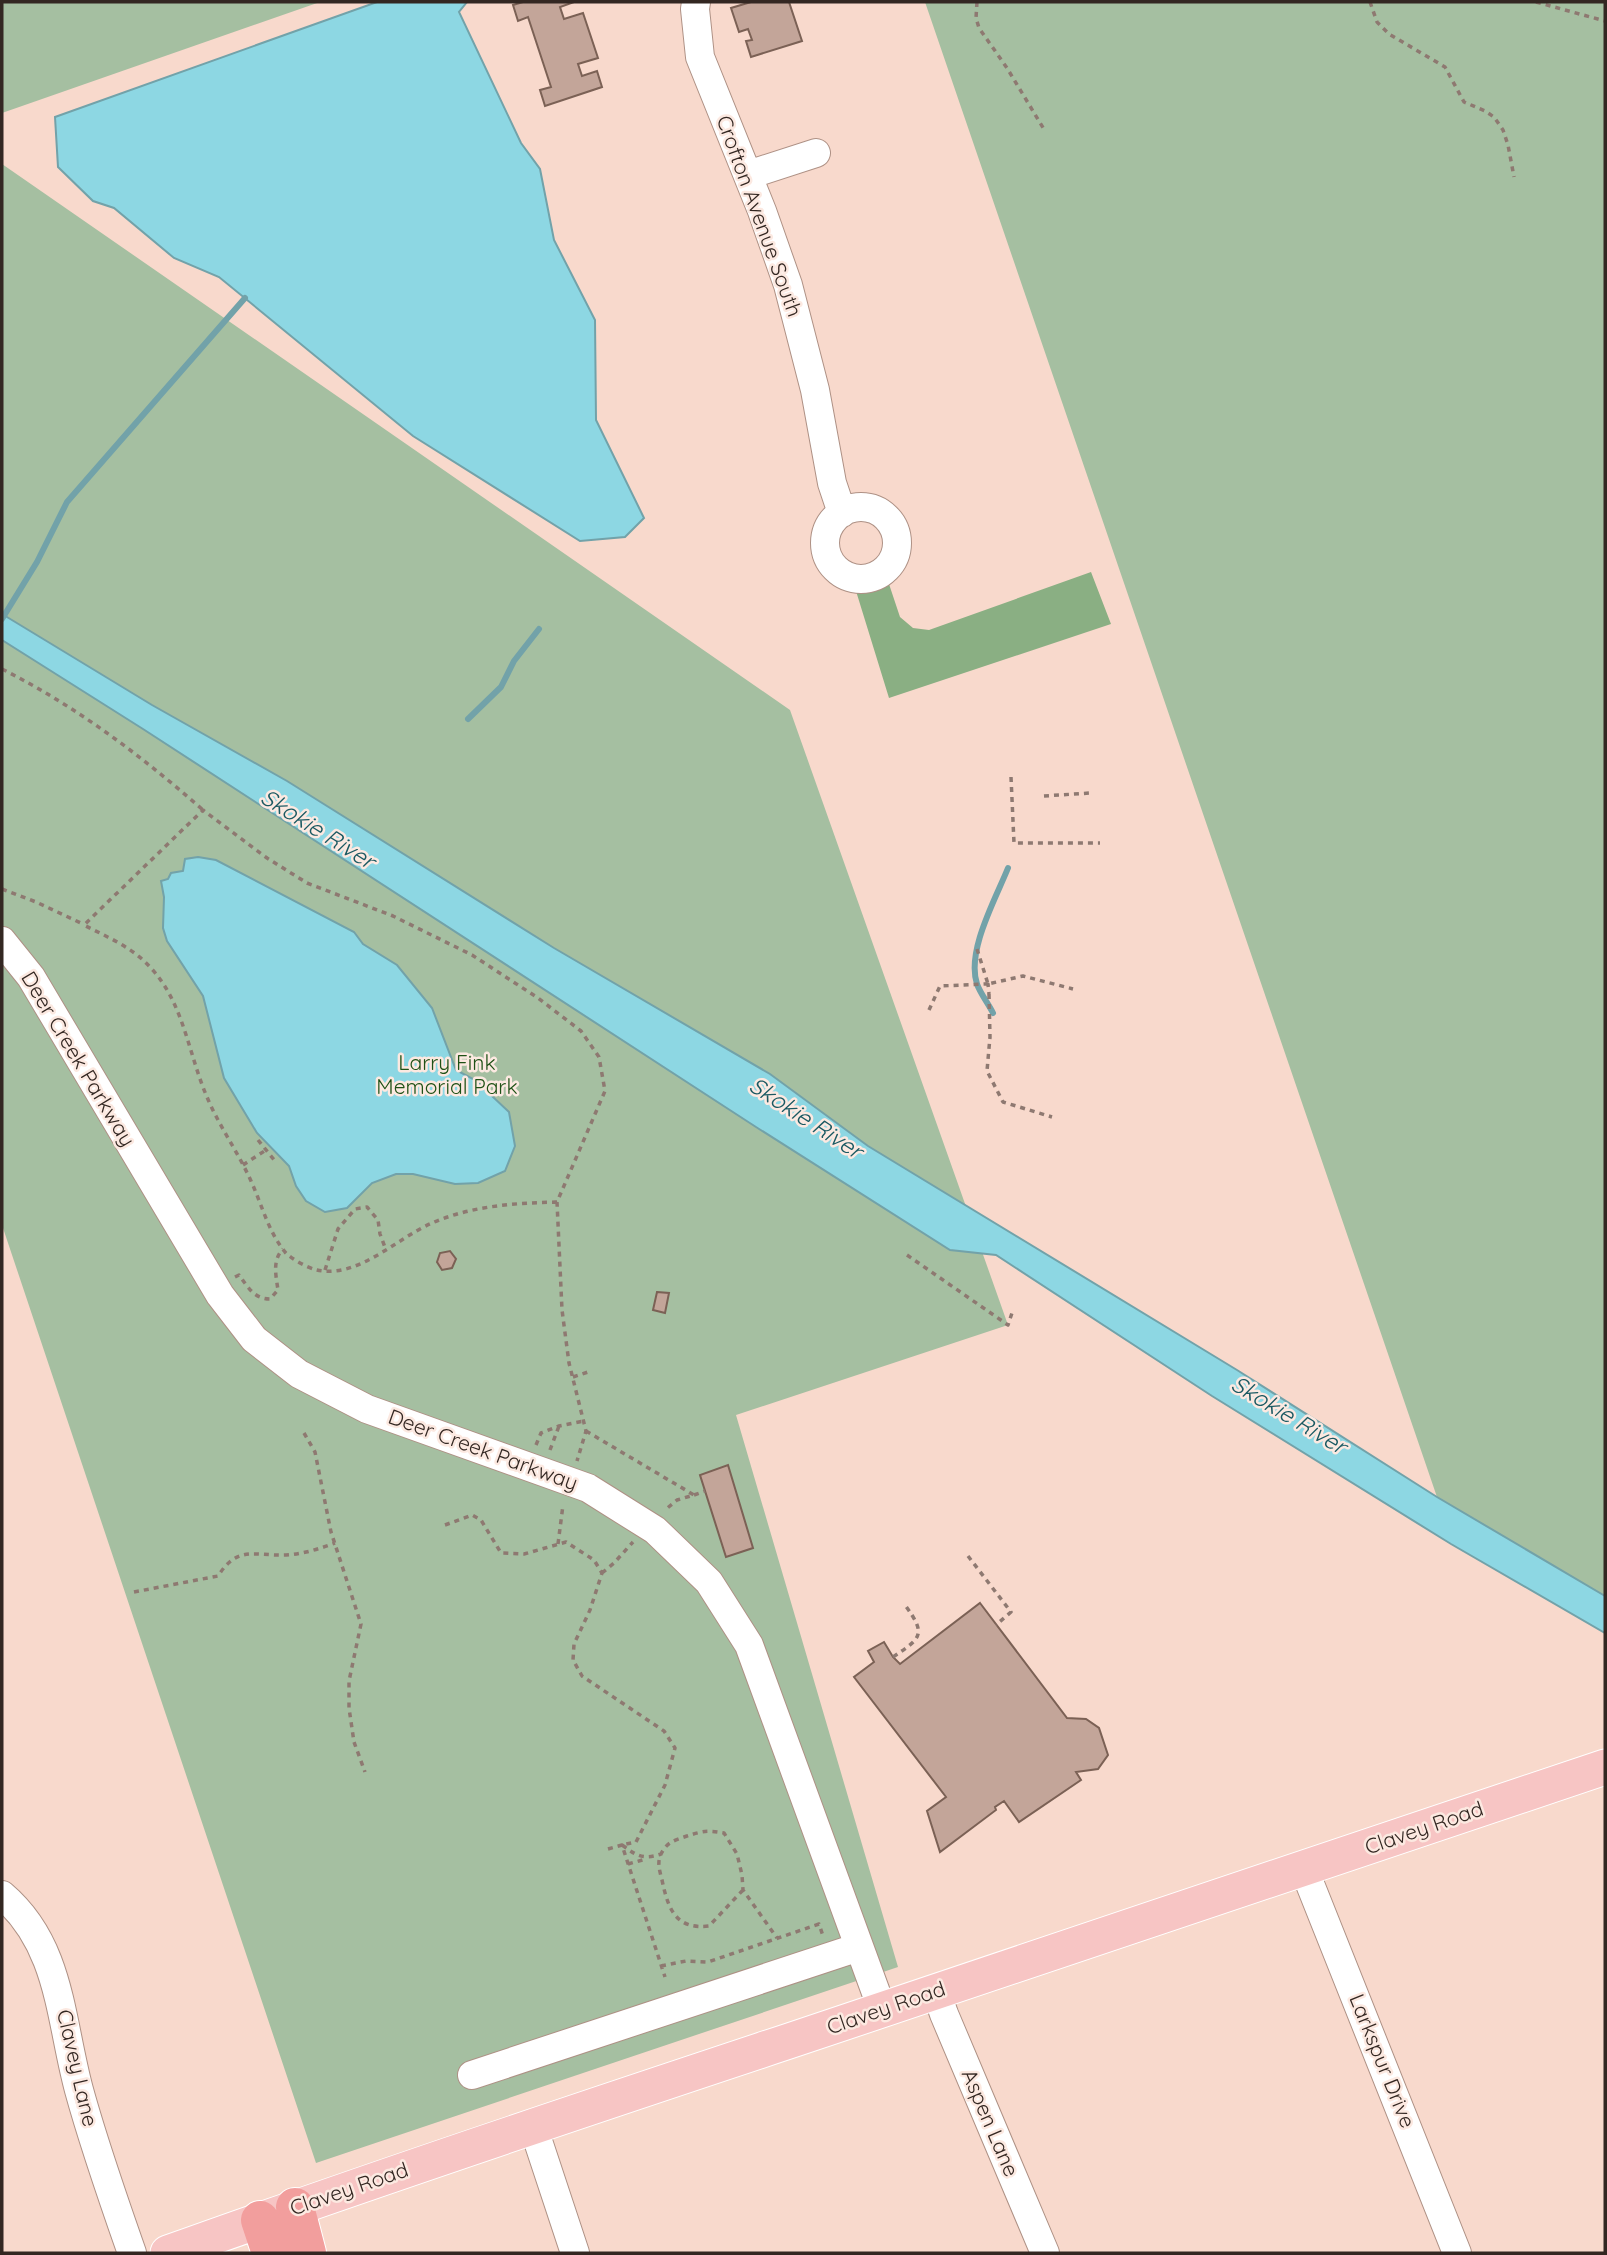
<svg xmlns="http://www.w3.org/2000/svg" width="1607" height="2255" font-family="Quicksand,sans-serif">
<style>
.green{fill:#a5bfa1}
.forest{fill:#8aaf83}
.water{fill:#8dd7e3;stroke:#72a2a9;stroke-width:2}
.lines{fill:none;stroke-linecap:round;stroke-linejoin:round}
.stream{stroke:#72a2a9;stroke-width:6}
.building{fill:#c3a599;stroke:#7b6155;stroke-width:2}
.minor-casing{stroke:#ae9185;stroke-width:30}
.major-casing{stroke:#fff;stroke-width:37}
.highway-casing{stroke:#fff;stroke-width:40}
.path{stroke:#8e7971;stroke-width:3.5;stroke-dasharray:5 5;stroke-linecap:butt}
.minor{stroke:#fff;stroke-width:28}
.major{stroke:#f7c5c4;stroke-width:35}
.highway{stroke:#f29e9d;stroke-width:38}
.path-bridge{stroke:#8e7971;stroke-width:3.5;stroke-dasharray:5 5;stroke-linecap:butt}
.labels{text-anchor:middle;stroke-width:5;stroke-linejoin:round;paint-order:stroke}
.street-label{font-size:21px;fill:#332722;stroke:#fce9e1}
.park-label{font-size:21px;fill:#1e5115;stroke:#fce9e1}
.water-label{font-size:23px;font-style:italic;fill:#1a5962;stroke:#fce9e1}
</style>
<rect width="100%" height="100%" fill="#f8d9cc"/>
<path class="green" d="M2,2H320L2,113Z
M925,2H1605V1596L1437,1497Z
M2,164L790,710L1008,1325L736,1415L898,1967L316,2163L2,1225Z"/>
<path class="forest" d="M1091,572L1111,624L889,698L856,591L872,589L888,581L900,617L913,628L929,630Z"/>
<path class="water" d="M377,2H467L459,12L521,143L540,169L554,240L595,320L596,420L644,518L625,537L580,541L413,436L219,277L174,258L114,208L93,201L58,167L55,117Z
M2,614L152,705L287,781L554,948L770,1074L868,1146L1237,1370L1437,1497L1605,1596V1633L1451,1544L1212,1396L996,1255L950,1250L756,1127L143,729L2,640Z
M198,857L216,860L354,932L363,944L397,965L432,1008L456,1070L475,1080L509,1112L515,1146L505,1171L478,1183L455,1184L413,1174H396L372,1183L347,1208L325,1212L306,1201L296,1186L289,1166L257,1133L224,1078L203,996L167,941L163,928L164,897L161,881L168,879L171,873L183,871L185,859Z"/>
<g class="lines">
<path class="stream" d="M2,619L37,562L67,502L245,298
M468,719L501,687L514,661L539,629
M993,1013C988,1003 980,993 977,984C966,951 996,898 1008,868"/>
</g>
<path class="building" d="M523,2H574L560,7L564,19L583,13L598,58L578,64L582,76L597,71L602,87L545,106L540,90L551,87L528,17L518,21L513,5Z
M751,2H789L802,41L751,57L746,41L752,40L748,29L739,32L731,8Z
M450,1251L456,1259L452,1268L442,1270L437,1262L440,1253Z
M657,1292L669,1293L665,1313L653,1310Z
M728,1465L753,1548L726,1557L700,1475Z
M980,1603L1067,1718L1086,1719L1099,1728L1108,1755L1098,1769L1076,1772L1081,1780L1019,1822L1004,1801L995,1807L996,1810L940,1852L927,1811L946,1797L854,1677L874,1662L868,1651L884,1642L893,1657L900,1664Z"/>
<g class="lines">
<g class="minor-casing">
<path id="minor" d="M696,2L695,9L700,57L762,211L788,285L815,390L832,483L842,513
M748,175L816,153
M825 543a36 36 0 1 1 72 0a36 36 0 1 1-72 0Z
M2,941L31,977L220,1295L254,1339L299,1374L367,1409L588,1488L655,1530L709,1582L749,1645L882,2009
M1304,1869L1457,2253
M2,1895C61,1945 60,2020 79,2090C94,2145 113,2199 132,2253
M936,1991L944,2014L1045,2253
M472,2075L859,1947
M533,2126L575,2253"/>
</g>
<g class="major-casing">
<path id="major" d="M168,2253C374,2179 581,2110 789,2041C1061,1950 1333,1859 1605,1767"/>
</g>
<g class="highway-casing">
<path id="highway" d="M295,2207L307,2253
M260,2220L271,2253"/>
</g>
<path class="path" d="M977,2L976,18L979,28L1007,68L1045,131
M1370,2L1377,22L1389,34L1445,67L1464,102L1485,111L1494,117L1503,130L1508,145L1514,177
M1536,2L1605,21
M2,669C77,707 139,754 203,810
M1011,777L1014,843H1100
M1044,796L1090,793
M2,889L36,902L83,924
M977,949L988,984L1023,976L1073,989
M989,994L990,1037L987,1071L1003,1102L1052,1117
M929,1010L940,986L986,984
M258,1140L275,1161
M243,1165L266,1150
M557,1202C514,1203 471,1206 432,1223C397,1238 358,1279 317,1270C308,1268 291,1259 285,1252C268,1231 262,1205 251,1181C238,1152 219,1126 207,1097C188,1053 184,1003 150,967C132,947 107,937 84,925L203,810L267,858L307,883L393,916L472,955L538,998L581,1031L599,1057L605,1091L557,1202L562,1310L569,1363L586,1431L577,1461
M907,1255L1008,1325L1013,1310
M325,1270L338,1229L355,1209L367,1207L378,1220L380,1234L386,1250
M235,1277L239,1275C248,1287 254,1299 270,1299L278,1290C276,1276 272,1260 283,1249
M573,1377L588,1372
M586,1431L694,1495L677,1500L665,1510
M304,1433L315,1452L331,1532L361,1624L349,1681V1708L354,1742L365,1772
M536,1445L541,1433L559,1426L584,1421
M550,1450L559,1426
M694,1495L705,1491
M445,1525L472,1515L481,1520L501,1553L524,1554L566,1542L594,1560L602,1573L590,1610L574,1644L573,1660L582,1676L664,1731L675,1748L665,1785L636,1842L622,1845
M558,1544L563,1505
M968,1556L1011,1612L996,1625
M602,1573L614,1563L633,1542
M134,1592L218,1576C238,1545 254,1556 286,1555C303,1554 319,1549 335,1543
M893,1657C921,1638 927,1635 905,1605
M622,1845C637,1856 643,1860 661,1854
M608,1849L622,1845L665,1977
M628,1864L646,1859
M743,1890L709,1926C675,1930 668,1908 662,1880C659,1868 656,1860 664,1849C669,1841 679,1839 687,1836C703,1831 707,1830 724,1833L737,1854L742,1875L743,1890L777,1938
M661,1966L686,1961L708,1962L819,1924L823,1936"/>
<use href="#minor" class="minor"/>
<use href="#major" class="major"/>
<use href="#highway" class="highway"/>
<path class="path-bridge" d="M986,984H988L989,994"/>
</g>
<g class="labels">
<g class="street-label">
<text transform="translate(759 216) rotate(70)" y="7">Crofton Avenue South</text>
<text transform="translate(78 1059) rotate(59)" y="7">Deer Creek Parkway</text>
<text transform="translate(483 1450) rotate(20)" y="7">Deer Creek Parkway</text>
<text transform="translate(1424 1828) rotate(-19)" y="7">Clavey Road</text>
<text transform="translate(886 2008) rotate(-19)" y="7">Clavey Road</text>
<text transform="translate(1382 2061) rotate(68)" y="7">Larkspur Drive</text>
<text transform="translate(77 2068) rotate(77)" y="7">Clavey Lane</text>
<text transform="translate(990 2123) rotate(67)" y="7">Aspen Lane</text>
<text transform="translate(349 2189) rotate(-19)" y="7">Clavey Road</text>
</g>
<g class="park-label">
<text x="447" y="1070">Larry Fink<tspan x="447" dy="24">Memorial Park</tspan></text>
</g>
<g class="water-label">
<text transform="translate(318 829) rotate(32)" y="8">Skokie River</text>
<text transform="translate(806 1118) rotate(33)" y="8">Skokie River</text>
<text transform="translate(1289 1415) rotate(31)" y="8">Skokie River</text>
</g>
</g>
<rect width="1607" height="2255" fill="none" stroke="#332722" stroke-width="7"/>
</svg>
